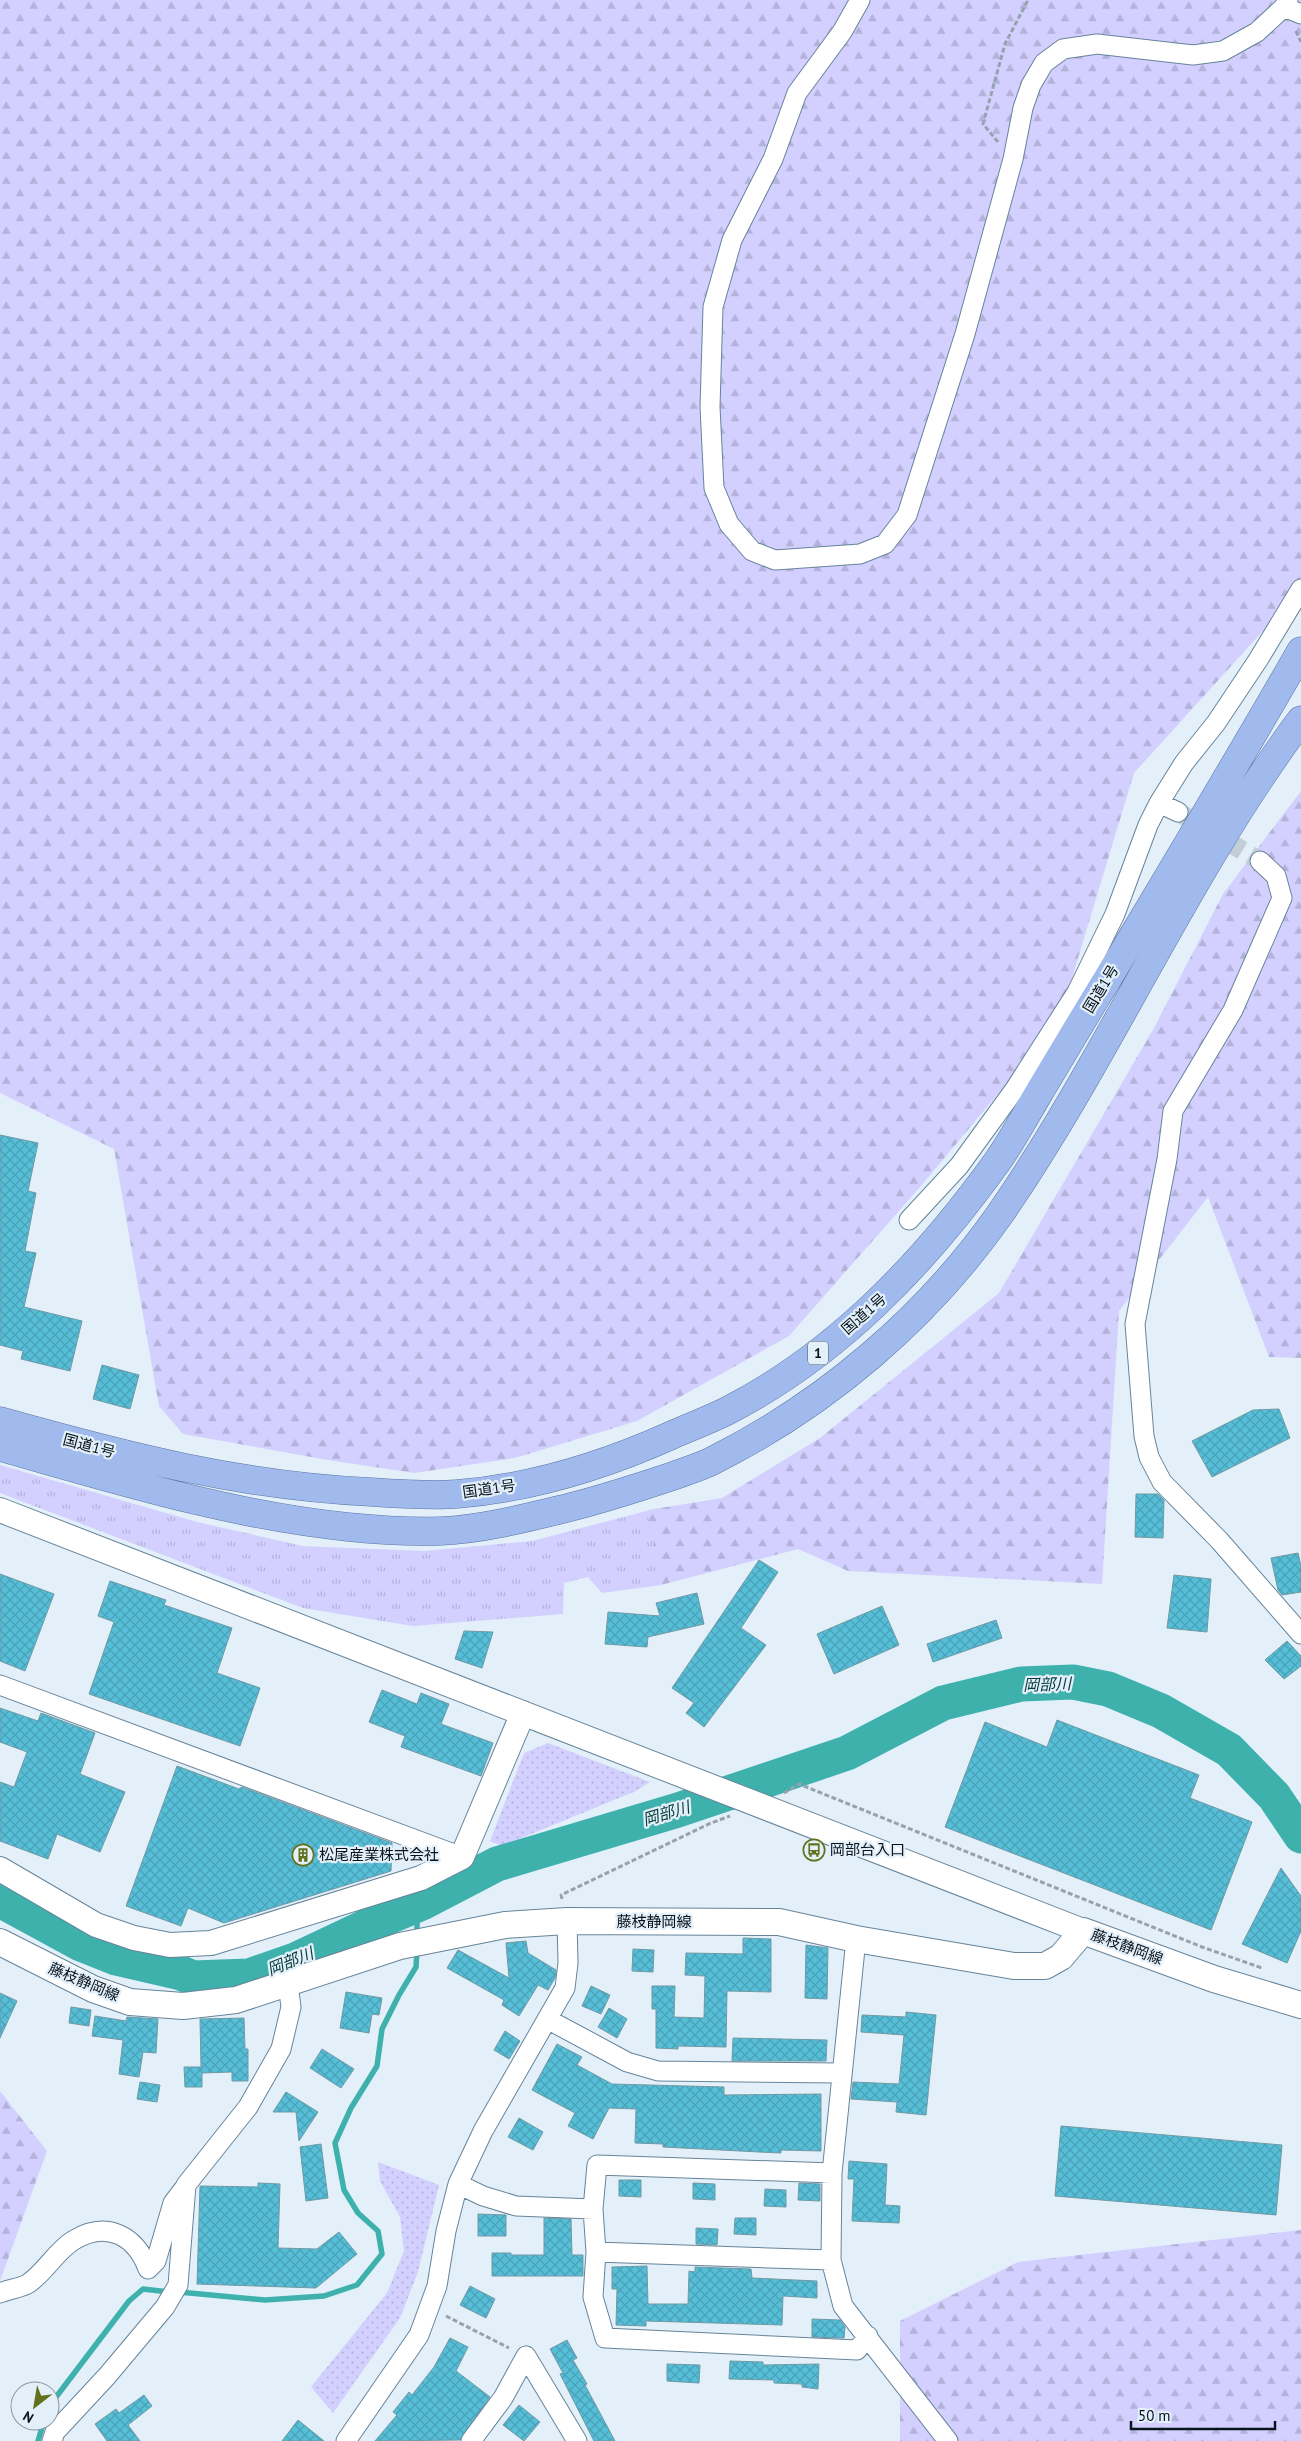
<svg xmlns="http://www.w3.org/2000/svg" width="1301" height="2441" font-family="'PT Sans','Noto Sans JP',sans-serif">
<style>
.grass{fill:url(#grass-tufts)}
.forest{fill:url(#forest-firs)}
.park{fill:url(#park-dots)}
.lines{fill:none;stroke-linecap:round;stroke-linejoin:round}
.stream{stroke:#3eb1ad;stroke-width:5.5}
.river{stroke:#3eb1ad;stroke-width:35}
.building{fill:url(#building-cross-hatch);stroke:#7099a4}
.minor-tunnel{stroke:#c2cfd9;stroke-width:19;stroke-dasharray:19 9;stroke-linecap:butt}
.minor-casing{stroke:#66849a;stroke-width:21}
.tertiary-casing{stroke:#66849a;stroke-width:26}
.secondary-casing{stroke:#66849a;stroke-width:28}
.trunk-casing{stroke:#5c74a2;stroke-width:29}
.path{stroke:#96a2ac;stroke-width:3;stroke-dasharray:5 2.5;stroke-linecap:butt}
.minor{stroke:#fff;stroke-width:19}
.tertiary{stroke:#fff;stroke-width:24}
.secondary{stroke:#fff;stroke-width:26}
.trunk{stroke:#a0baee;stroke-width:28}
.labels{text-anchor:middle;stroke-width:4.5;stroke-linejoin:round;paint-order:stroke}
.shield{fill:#e3f0fa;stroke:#4a565f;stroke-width:1}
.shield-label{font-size:14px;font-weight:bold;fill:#08141c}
.street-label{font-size:15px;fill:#08141c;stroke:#e3f0fa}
.poi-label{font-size:15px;fill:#08141c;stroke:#e3f0fa;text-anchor:start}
.water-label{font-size:16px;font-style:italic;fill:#033a38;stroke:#e3f0fa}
</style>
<defs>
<pattern id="grass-tufts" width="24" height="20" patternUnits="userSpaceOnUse" patternTransform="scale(1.25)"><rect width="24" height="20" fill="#d3d0ff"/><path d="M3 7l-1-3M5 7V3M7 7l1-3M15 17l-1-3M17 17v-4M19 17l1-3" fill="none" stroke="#b4b2da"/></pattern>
<pattern id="forest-firs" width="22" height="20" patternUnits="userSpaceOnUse" patternTransform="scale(1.25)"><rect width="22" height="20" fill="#d3d0ff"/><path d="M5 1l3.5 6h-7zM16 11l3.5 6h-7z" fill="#b4b2da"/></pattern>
<pattern id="park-dots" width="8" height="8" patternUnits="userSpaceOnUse" patternTransform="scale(1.25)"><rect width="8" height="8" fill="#d3d0ff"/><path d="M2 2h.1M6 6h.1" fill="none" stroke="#b4b2da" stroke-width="1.8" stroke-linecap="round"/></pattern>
<pattern id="building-cross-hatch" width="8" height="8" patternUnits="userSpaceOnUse" patternTransform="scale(1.25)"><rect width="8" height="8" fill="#56bed6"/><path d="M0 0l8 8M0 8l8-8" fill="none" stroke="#49a2b7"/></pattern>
</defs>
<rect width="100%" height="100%" fill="#e3f0fa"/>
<path class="grass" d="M0,1465L197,1522L303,1546L424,1551L532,1541L650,1510L661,1585L602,1593L588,1577L564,1583L563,1614L413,1626L303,1608L0,1493Z"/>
<path class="forest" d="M0,0H1301V589L1134,773L1059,1021L920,1187L789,1336L637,1421L515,1458L414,1473L328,1460L183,1434L159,1406L114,1149L0,1093Z
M1301,791V1358L1269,1357L1208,1197L1119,1311L1102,1584L848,1571L798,1549L661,1585L648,1510L722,1498L820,1438L999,1293L1154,1028L1223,894Z
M0,2091L47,2151L0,2281Z
M1301,2230V2441H900V2321L1018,2262Z"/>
<path class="park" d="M548,1743L650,1782L636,1791L502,1846L490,1841L524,1753Z
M378,2162L439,2185L418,2272L400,2318L333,2413L311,2387L387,2293L404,2251L400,2217L380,2181Z"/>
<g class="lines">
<path class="stream" d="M417,1936V1916L424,1902
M179,2292L265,2300L324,2296L357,2285L382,2254L378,2231L358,2213L344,2190L335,2143L351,2108L377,2066L382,2029L399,1995L416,1967L417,1950
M50,2405L129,2301L143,2289L169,2292
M38,2441L44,2421"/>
<path class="river" d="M0,1900L81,1944L116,1958L181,1973L193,1978L249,1976L295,1960L367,1926L424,1902L497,1864L678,1810L847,1753L943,1703L1021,1684L1073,1682L1108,1689L1161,1711L1229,1750L1274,1796L1301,1836"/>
</g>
<path class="building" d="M0,1135L38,1143L28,1191L36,1193L25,1251L36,1253L24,1307L82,1321L70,1371L21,1359L23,1351L0,1345Z
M102,1365L139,1375L130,1409L93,1399Z
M1279,1409L1290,1438L1212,1477L1192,1441L1253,1410Z
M1136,1494H1158L1164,1500L1163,1538L1135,1537Z
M1298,1553L1301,1566V1592L1282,1595L1278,1590L1271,1558Z
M759,1560L778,1572L741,1628L766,1645L704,1727L686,1713L694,1703L672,1688Z
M0,1574L54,1594L25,1671L0,1661Z
M1174,1575L1211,1579L1207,1632L1167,1628Z
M110,1581L166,1600L164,1605L232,1628L217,1673L260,1688L240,1746L89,1694L114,1622L98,1616Z
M697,1593L704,1624L648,1637L647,1647L605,1644L608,1612L660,1616L656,1603Z
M882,1606L899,1645L834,1674L817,1634Z
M996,1620L1002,1638L933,1662L927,1644Z
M464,1631L493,1632L482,1668L455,1659Z
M1287,1641L1301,1656V1666L1284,1679L1265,1660Z
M382,1690L417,1704L421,1693L449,1704L441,1724L493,1743L481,1776L401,1747L405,1736L369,1722Z
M0,1708L38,1721L41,1713L95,1733L80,1774L125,1792L100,1852L57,1834L48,1859L0,1841V1782L14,1787L27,1752L0,1742Z
M1057,1720L1199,1775L1190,1798L1252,1822L1211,1930L945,1827L985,1722L1047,1747Z
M177,1766L239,1789L242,1787L392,1843L391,1871L224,1923L188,1908L181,1926L126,1906Z
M1281,1868L1301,1896V1931L1287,1963L1242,1944Z
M743,1938L771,1939V1992L727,1991L726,2047L678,2046V2049L656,2048V2009H652V1986H675L674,2017L704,2018L705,1976L685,1975L686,1953L743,1954Z
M526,1941L528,1953L556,1970L555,1978L548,1990L538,1985L519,2016L502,2005L504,2000L447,1968L458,1950L509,1978L506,1943Z
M806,1945L828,1948L827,1999L805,1998Z
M633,1949L654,1950L653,1972L632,1971Z
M591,1986L610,1995L601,2014L582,2006Z
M346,1992L382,1998L379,2015L372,2014L369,2033L340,2028Z
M0,1993L17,2001L0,2038Z
M71,2007L91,2010L89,2026L69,2023Z
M609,2008L627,2019L617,2038L598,2027Z
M906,2012L936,2015L926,2115L896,2112L897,2102L851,2099L853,2082L899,2084L904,2035L861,2032L862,2015L906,2017Z
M95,2016L126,2021L127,2017L158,2019L156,2053L143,2052L139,2077L119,2074L123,2040L92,2036Z
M244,2018L245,2049H248V2081H232V2072L202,2073V2087H185L184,2067H201L200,2019Z
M505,2031L520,2041L509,2059L494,2050Z
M733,2038L827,2040L826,2061H732Z
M557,2044L582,2057L577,2065L612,2084L724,2087V2095L821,2094V2151L781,2150V2153L759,2152L663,2147V2144L635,2143L636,2109L609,2108L593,2139L568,2126L575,2113L532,2090Z
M322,2049L354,2069L341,2088L310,2068Z
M140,2082L160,2085L157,2102L137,2099Z
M286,2092L318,2112L299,2141L296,2112H273Z
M519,2118L543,2132L533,2150L508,2137Z
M1061,2126L1282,2145L1276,2215L1055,2196Z
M321,2144L328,2198L306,2201L300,2147Z
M849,2161L887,2164L885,2205L900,2206L899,2223L852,2221L854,2179H848Z
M619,2180H641V2197L619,2196Z
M258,2183L280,2184L278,2248L317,2249L339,2232L357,2254L316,2288L197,2284L200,2186L258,2187Z
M693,2183L715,2184V2200L693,2199Z
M799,2183L820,2184V2201L798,2200Z
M765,2189L786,2190V2207L764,2206Z
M478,2214L506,2215V2236H478Z
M544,2218L571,2219L572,2255H583V2276H492V2253H511V2255H544Z
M735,2218H756V2235L734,2234Z
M696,2228L718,2229L717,2245L696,2244Z
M647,2266L648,2304H688L689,2271L695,2272V2267L751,2269L752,2278L817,2281V2298L783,2296L782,2325L646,2321V2326L616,2325L617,2289H612V2267Z
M470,2286L495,2299L486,2318L460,2305Z
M812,2319L840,2320L845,2327L844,2338L812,2337Z
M450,2338L468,2347L456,2371L490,2397L460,2440L375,2441L397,2415L393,2412L409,2392L412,2395L434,2367Z
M567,2340L577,2358L573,2360L587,2384L585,2385L615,2441H594L560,2374L563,2373L550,2349Z
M730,2361L763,2362V2365L819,2364L818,2389L802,2387V2384L774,2383V2380L729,2379Z
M667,2364L700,2365L699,2383L667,2381Z
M144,2395L152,2406L128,2425L140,2441H107L95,2424L116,2409L119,2413Z
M519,2405L540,2422L524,2441L503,2425Z
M298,2420L324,2441H282Z"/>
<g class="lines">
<path class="minor-tunnel" d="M1178,812L1260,861"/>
<g class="minor-casing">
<path id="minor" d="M860,0L842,32L797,93L773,159L732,240L713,307L710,407L714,488L729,524L752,551L775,560L860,554L885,544L907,515L965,334L1013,159L1023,108L1031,85L1044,63L1063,49L1097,44L1193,55L1223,51L1257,32L1284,7L1288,0
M1284,7L1301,14
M1159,803L1178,812
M1260,861L1276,876L1282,898L1233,1010L1173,1111L1167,1159L1135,1324L1144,1436L1149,1457L1162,1482L1219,1540L1301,1634
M909,1220L959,1166L1015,1089L1077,992L1115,914L1148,825L1159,803L1184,763L1216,723L1258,660L1301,589
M0,1685L462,1857
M856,1939L832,2173L831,2260L843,2306L948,2441
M547,2019L627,2062L658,2071L841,2073
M832,2173L597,2165L593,2209L596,2252L593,2297L605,2338L857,2350L868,2336
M458,2184L483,2196L516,2206L593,2209
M596,2252L831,2260
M0,2293C9,2289 22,2288 29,2283C46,2271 57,2250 74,2240C107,2220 136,2236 148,2269L156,2261L173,2203L186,2186
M526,2356L577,2441
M52,2441L55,2432L107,2376L165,2307L178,2285L186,2185L248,2107L281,2049L291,2007L288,1984
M346,2441L419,2335L437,2286L446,2231L458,2184L483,2131L565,1988L568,1963L567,1921
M471,2441L503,2398L526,2356"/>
</g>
<g class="tertiary-casing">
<path id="tertiary" d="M0,1510L1083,1931
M0,1869L96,1925L134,1938L170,1945L211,1943L421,1878L462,1857L523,1713"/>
</g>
<g class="secondary-casing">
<path id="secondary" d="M0,1942L93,1989L130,2002L183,2006L236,2000L400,1946L505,1925L567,1921L779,1922L856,1939L1014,1966H1045L1061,1957L1083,1931L1214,1979L1301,2005"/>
</g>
<g class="trunk-casing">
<path id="trunk" d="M0,1421C125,1456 240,1486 371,1492C400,1494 429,1496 457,1494C533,1488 603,1466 672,1435C690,1427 709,1420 727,1411C838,1354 925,1262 997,1162C1012,1141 1024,1118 1037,1096C1061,1056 1084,1017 1108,978C1173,869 1238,761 1301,651
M0,1447C114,1479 229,1515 348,1527C378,1530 411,1532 441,1531C483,1529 526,1518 567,1508C603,1499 637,1488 673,1476C686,1471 700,1467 712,1461C826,1404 927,1318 1000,1214C1110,1055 1185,875 1301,720"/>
</g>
<path class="path" d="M1296,31L1301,42
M998,142L983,124L1005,44L1028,0
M784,1793L799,1784L1202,1947L1262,1968
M562,1899L561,1895L711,1823L730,1816
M446,2316L509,2348"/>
<use href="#minor" class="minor"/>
<use href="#tertiary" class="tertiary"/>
<use href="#secondary" class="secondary"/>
<use href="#trunk" class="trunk"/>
</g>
<defs>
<g id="bus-ring" transform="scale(1.125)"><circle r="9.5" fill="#e3f0fa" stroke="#62711d" stroke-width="1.5"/><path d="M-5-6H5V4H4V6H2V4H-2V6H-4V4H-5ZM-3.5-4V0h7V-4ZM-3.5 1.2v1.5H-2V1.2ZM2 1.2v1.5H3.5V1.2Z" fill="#62711d"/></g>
<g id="building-ring" transform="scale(1.125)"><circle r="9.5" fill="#e3f0fa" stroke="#62711d" stroke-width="1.5"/><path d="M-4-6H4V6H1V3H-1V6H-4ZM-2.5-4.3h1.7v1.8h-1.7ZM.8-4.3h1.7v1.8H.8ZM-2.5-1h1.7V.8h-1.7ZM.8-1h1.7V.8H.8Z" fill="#62711d"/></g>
</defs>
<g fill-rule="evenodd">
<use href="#bus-ring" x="814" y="1850"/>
<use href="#building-ring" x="303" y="1855"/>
</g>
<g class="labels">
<rect class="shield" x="808" y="1341.5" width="20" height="23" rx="4"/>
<g class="shield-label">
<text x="818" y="1358">1</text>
</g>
<g class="street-label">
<text transform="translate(1101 989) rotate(-59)" y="5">国道1号</text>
<text transform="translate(864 1314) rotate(-41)" y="5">国道1号</text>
<text transform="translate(89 1446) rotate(15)" y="5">国道1号</text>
<text transform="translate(489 1489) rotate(-8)" y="5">国道1号</text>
<text x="654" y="1927">藤枝静岡線</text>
<text transform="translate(1127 1947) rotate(20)" y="5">藤枝静岡線</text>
<text transform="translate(84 1982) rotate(23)" y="5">藤枝静岡線</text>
</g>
<g class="poi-label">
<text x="830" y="1855">岡部台入口</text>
<text x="319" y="1860">松尾産業株式会社</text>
</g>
<g class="water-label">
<text transform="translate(1047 1684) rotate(-2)" y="6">岡部川</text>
<text transform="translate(666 1813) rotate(-17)" y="6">岡部川</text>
<text transform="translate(290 1961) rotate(-22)" y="6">岡部川</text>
</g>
</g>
<g transform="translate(35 2406) rotate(211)"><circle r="24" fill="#e3f0fa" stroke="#8b98a1"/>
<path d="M0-4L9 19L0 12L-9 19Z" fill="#62711d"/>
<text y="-8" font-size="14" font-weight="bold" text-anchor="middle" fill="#08141c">N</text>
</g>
<path d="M1131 2421v8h144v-8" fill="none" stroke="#08141c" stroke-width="2.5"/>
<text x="1138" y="2421" font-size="15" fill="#08141c" stroke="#e3f0fa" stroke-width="4" paint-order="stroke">50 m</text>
</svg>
